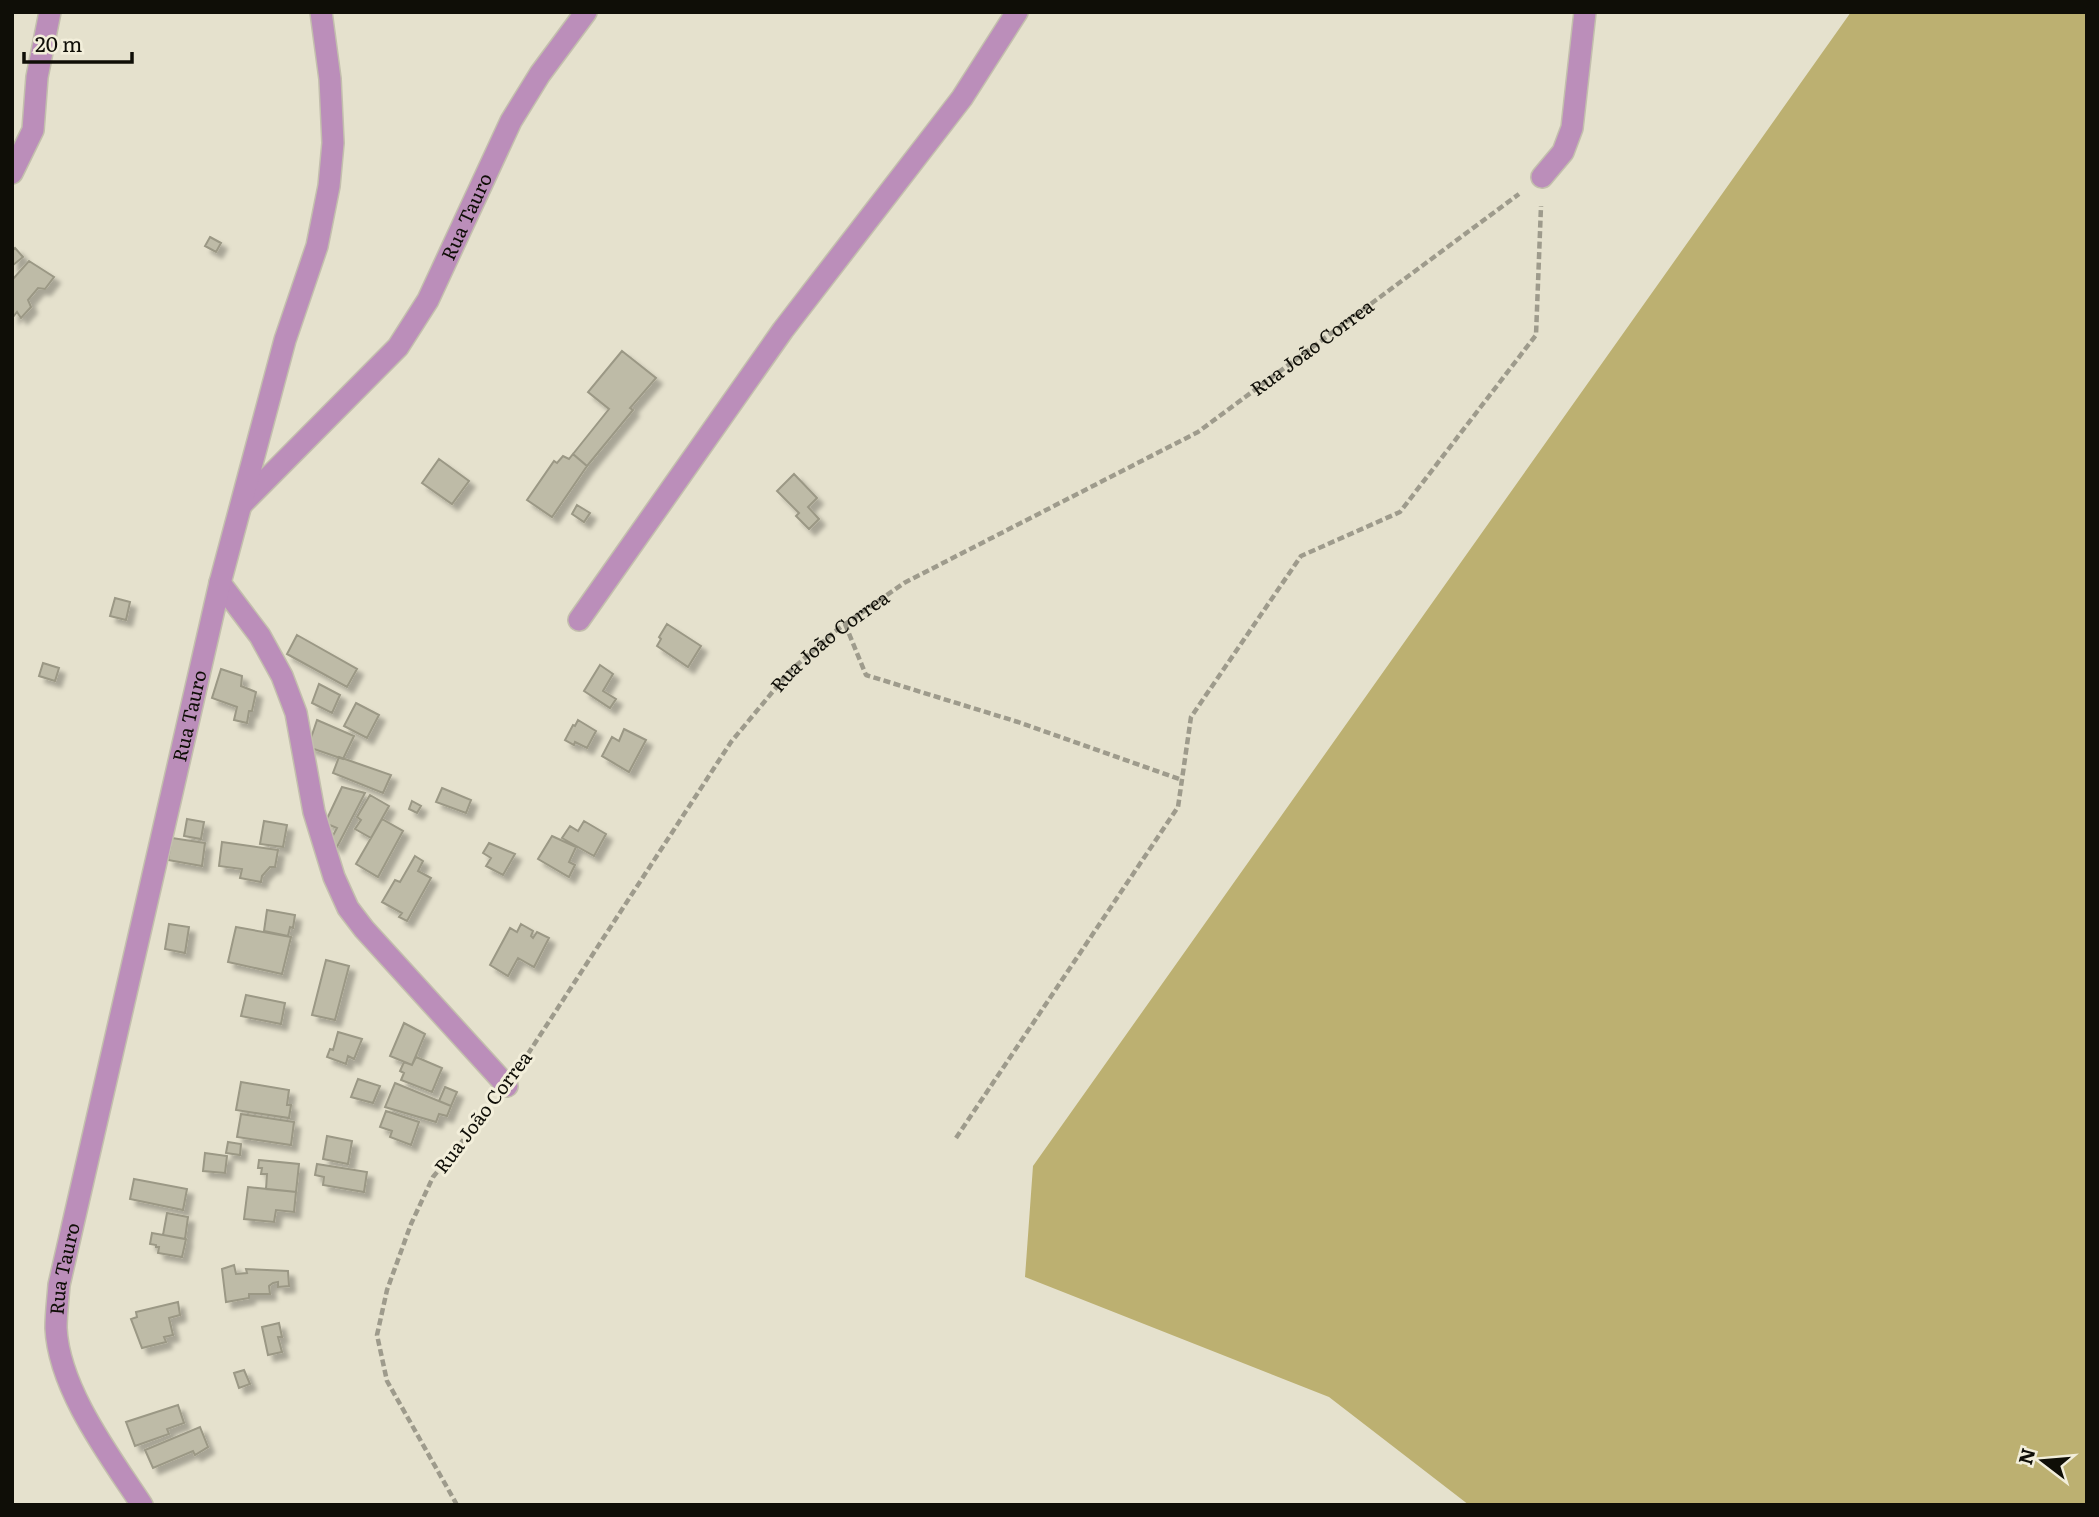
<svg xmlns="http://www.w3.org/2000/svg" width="2099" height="1517" font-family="Literata,serif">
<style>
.green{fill:#bcb071}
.building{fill:#bebba7;stroke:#9b9885;stroke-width:2;filter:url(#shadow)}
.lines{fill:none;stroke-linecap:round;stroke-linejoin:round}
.minor-casing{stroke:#c3bfad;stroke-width:24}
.path{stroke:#9e9b8c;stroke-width:4.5;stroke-dasharray:7 3.5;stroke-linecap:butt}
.minor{stroke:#bb8eba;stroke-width:21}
.labels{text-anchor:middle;stroke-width:6;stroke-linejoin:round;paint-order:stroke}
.street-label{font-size:19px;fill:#0f0e07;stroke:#f2eeda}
</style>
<defs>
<filter id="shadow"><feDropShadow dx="6" dy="6" stdDeviation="2" flood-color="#0004"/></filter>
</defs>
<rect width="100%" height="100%" fill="#e5e1cd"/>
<path class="green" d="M1851,12H2087V1505H1469L1329,1397L1025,1277L1033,1166Z"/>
<path class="building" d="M210,237L221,243L216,252L205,246Z
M15,248L23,257L12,266V251Z
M29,261L54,277L45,289L38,288L28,300L31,307L21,318L17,312L13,317L12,280Z
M622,351L656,378L630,408L633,410L587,466L573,454L609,409L588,392Z
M573,454L587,466L552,517L527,500L554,461L557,463L563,456L569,459Z
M439,459L469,481L452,504L422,483Z
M794,474L817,498L808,507L819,519L809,529L796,516L799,513L777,491Z
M577,505L590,513L584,522L572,514Z
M115,598L130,602L126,620L110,616Z
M667,624L701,646L688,667L657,646L661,639L659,637Z
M297,635L357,669L347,687L287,654Z
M43,663L59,668L55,681L39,676Z
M600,665L613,674L603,691L616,699L610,708L584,691Z
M221,669L242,676L241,686L256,692L252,711H249L247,723L234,720L237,707L212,698Z
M319,684L340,695L332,713L312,703Z
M356,703L379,715L367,738L344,726Z
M317,720L354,736L343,759L308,747Z
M578,720L596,731L587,748L575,742L574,745L565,740L573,725L575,726Z
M624,729L646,740L629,772L602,756L612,737L619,741Z
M339,757L391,775L383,793L333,773Z
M342,787L365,793L337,847L330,841L337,828L325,823Z
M442,788L471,800L466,813L436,802Z
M370,795L389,806L371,838L355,829L361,820L357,817Z
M412,801L421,806L417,813L409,809Z
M187,819L204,822L201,839L184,836Z
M382,819L403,831L378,877L356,864Z
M264,821L287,825L283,847L260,844Z
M584,821L606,834L594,856L562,838L570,826L578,831Z
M552,836L576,847L569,862L575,865L569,877L538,859Z
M172,838L205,843L202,866L168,860Z
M222,842L278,850L275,867H270L262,876L261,882L240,878L242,869L219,866Z
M489,843L515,854L503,875L486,866L491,858L483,853Z
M415,856L423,861L418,871L431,878L407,921L399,917L402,913L382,902L395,880L400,882Z
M267,910L295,915L293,928L290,927L288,936L264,931Z
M169,924L189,927L185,953L165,949Z
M521,924L533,931L531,936L533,938L537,932L549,938L534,967L518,958L508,976L490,965L510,928L517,932Z
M236,927L291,937L282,974L228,962Z
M326,960L349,966L335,1020L312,1015Z
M246,995L285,1003L281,1024L241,1016Z
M404,1023L425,1034L412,1065L390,1056Z
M338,1032L362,1039L354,1059L348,1056L346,1064L327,1057L330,1049L333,1050Z
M416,1057L442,1068L432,1092L401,1080L404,1073L400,1071L404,1062L412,1065Z
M358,1079L380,1086L373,1103L351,1097Z
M241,1082L289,1090L287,1105H291L289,1118L236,1110Z
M395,1083L451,1106L447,1116L439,1114L436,1122L385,1107Z
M445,1087L457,1092L451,1106L439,1101Z
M386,1111L419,1122L411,1145L390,1137L392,1131L380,1127Z
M241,1114L294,1122L291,1145L237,1137Z
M327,1136L352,1141L348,1164L323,1159Z
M228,1142L241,1144L240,1155L226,1153Z
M205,1153L227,1156L225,1173L203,1171Z
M259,1160L299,1164L296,1192L266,1189L267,1174H261L262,1168H258Z
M317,1164L367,1172L364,1192L323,1185L324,1177L315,1175Z
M134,1179L187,1189L183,1210L130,1199Z
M248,1187L296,1192L294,1212L276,1210L274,1222L244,1219Z
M167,1213L188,1217L185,1239L163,1235Z
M152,1233L186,1239L182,1257L158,1253L159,1247H156V1245L150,1244Z
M234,1265L236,1274L247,1273L246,1269L288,1271L289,1286L278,1287V1282L273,1283L269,1286L270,1294H249V1298L226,1302L222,1269Z
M178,1302L180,1315L169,1318L173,1335L164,1337L166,1342L142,1348L131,1319L137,1317L136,1312Z
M279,1323L282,1337H278L282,1352L268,1355L262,1327Z
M244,1370L250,1384L239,1388L234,1373Z
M178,1405L184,1423L167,1429L169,1434L135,1446L126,1422Z
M200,1427L208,1447L195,1455L193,1451L153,1468L145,1450Z"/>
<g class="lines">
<g class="minor-casing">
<g id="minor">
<path d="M12,173L33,130L37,77L50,12"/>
<path d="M1542,177L1563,152L1572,128L1585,12"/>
<path id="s2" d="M242,504L398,347L428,300L511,121L540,74L586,12"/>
<path d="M220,583L260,636L282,676L296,713L314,812L334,877L348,908L364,929L507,1086"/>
<path d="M579,620L783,330L962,98L1017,12"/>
<path id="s3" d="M142,1505C109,1455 59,1389 56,1328C56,1314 58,1299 59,1285L220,583L285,340L317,246L329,186L333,143L330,79L321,12"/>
</g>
</g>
<g class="path">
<path d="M845,624L866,675L1018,722L1182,780"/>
<path id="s1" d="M522,1063L731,742L789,672L834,632L904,583L1198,432L1519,194"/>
<path d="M956,1138L1178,807L1191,717L1301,556L1400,512L1536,335L1541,206"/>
<path d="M457,1505L387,1381L377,1335L387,1290L411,1224L433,1177L491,1106"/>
</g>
<use href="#minor" class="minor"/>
</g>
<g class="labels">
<g class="street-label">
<text dy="7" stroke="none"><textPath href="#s2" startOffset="369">Rua Tauro</textPath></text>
<text dy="7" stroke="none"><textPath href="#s1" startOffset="1092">Rua João Correa</textPath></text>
<text dy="7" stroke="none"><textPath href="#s1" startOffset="525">Rua João Correa</textPath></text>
<text dy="7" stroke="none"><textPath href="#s3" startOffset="826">Rua Tauro</textPath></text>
<text transform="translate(483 1112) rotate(-53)" y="7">Rua João Correa</text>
<text dy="7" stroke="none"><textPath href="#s3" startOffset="259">Rua Tauro</textPath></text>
</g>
</g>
<rect width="2099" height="1517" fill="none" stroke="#0f0e07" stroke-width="28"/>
<g transform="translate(2043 1461) rotate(286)" stroke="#f2eeda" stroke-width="5" paint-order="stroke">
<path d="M0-5L12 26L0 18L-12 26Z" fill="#0f0e07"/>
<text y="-10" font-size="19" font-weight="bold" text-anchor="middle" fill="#0f0e07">N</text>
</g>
<path d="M24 52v10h108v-10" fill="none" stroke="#0f0e07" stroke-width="3.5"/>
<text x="35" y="52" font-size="21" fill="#0f0e07" stroke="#f2eeda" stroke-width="5" paint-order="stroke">20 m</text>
</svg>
